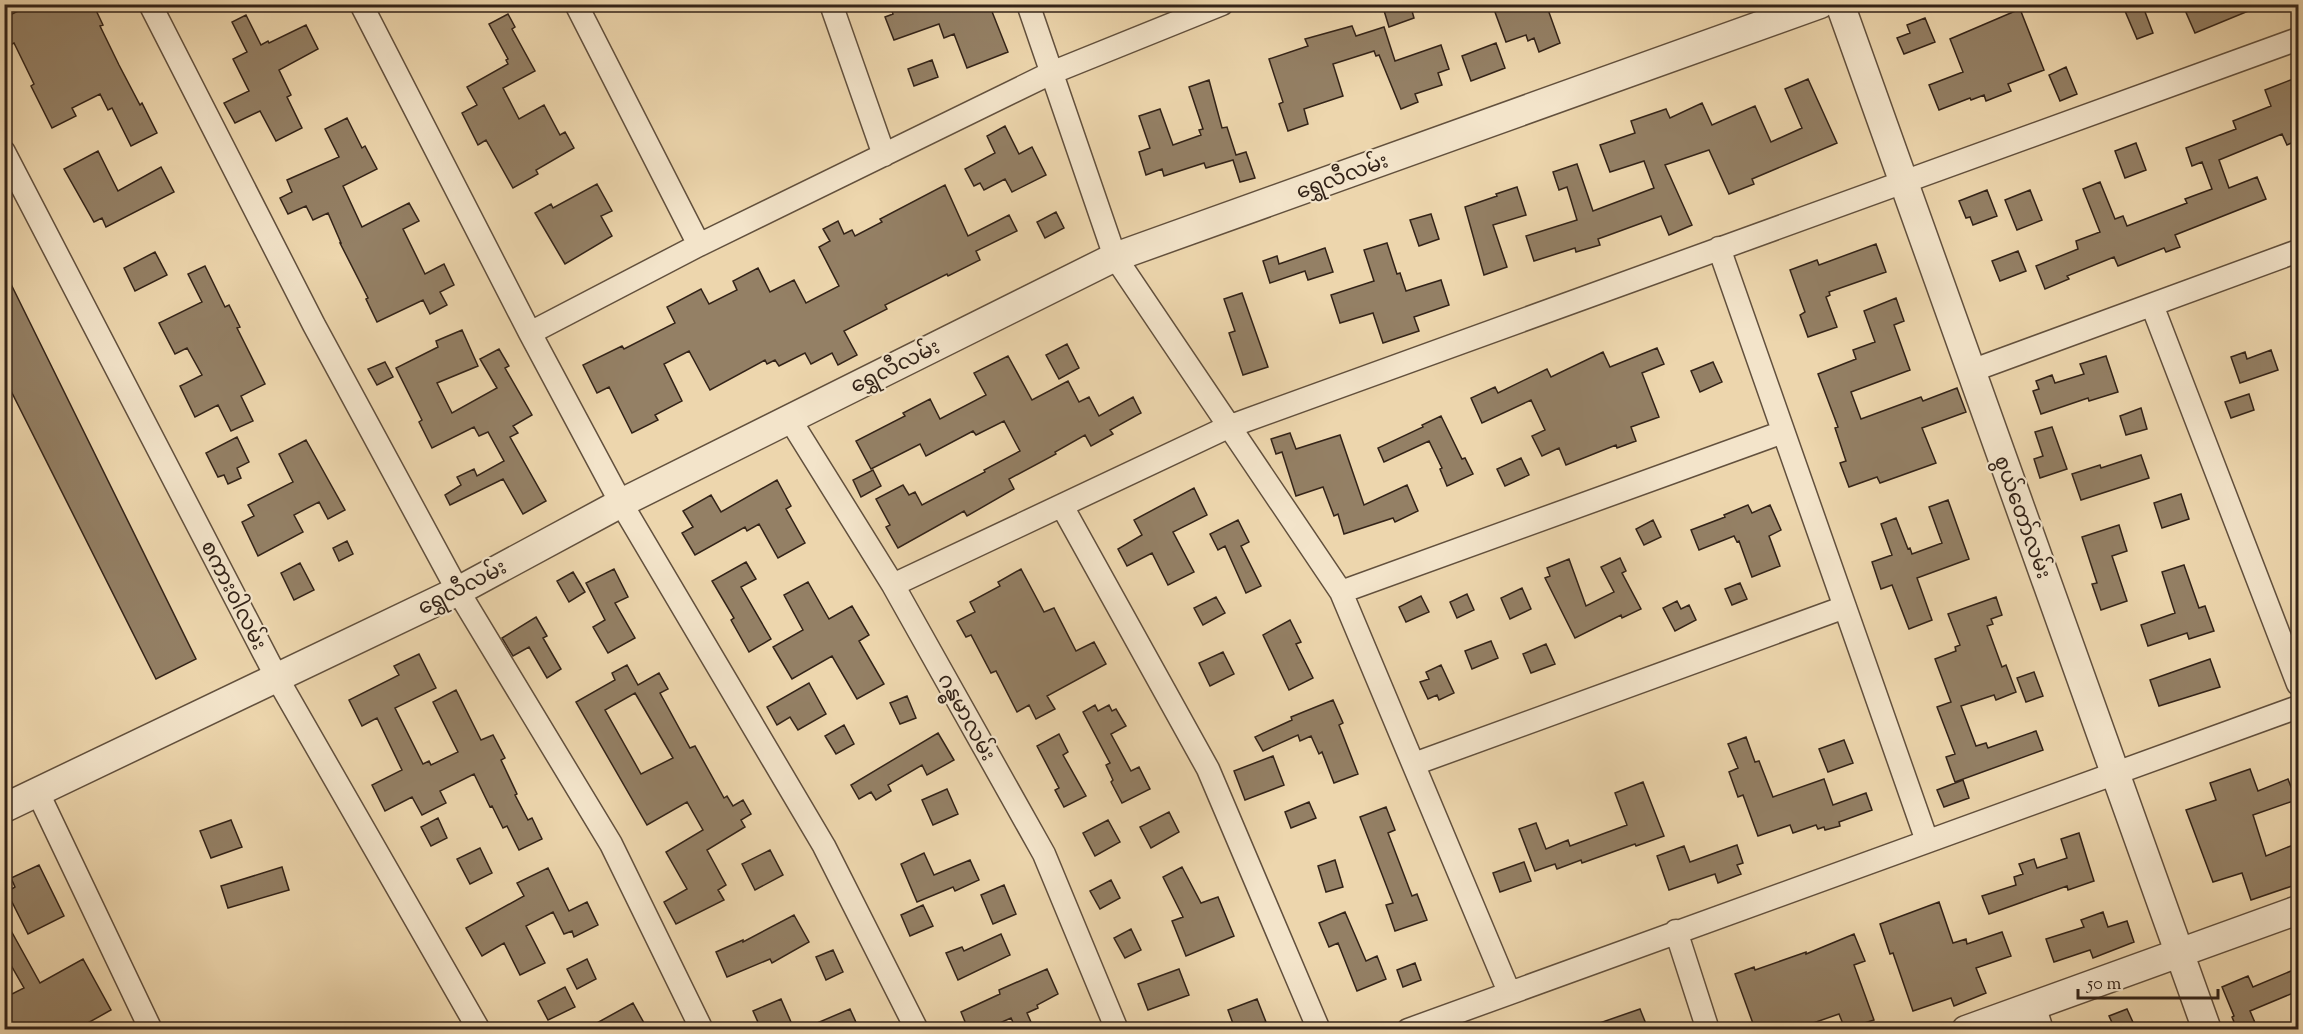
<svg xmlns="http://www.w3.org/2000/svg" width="2303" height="1034" font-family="'Sorts Mill Goudy','Noto Sans Myanmar',serif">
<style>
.building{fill:#948065;stroke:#332318;stroke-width:1.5;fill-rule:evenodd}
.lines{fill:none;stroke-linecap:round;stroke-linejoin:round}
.minor-casing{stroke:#62503d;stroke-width:25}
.tertiary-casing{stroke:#62503d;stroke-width:31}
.minor{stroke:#f3e4ca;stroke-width:22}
.tertiary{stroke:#f3e4ca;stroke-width:28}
.labels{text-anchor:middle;stroke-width:4.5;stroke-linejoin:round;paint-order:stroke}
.street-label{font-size:21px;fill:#332318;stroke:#f3e4ca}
</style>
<rect width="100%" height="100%" fill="#edd6ad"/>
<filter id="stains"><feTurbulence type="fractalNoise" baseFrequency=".00333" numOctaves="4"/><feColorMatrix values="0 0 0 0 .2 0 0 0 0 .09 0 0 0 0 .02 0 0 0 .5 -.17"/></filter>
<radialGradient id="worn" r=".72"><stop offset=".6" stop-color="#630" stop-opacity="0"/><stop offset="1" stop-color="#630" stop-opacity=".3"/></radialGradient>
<path class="building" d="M32,4H93L103,25L100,26L119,65L140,105L142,103L157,133L131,146L112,108L108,110L100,94L72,108L76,116L52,128L31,86L34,84L14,43L4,48V18Z
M889,4H989L1008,52L967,68L954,34L944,38L939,24L894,40L885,17L893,14Z
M1382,4H1410L1414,18L1389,27Z
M1492,4H1546L1560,43L1539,52L1534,38L1528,41L1526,35L1506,42Z
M2122,4H2142L2153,33L2137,39Z
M2198,4H2263V5L2195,33L2185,10Z
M2020,9L2044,70L2008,84L2011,91L1986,101L1984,95L1971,100L1970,98L1939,110L1929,85L1963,72L1950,39Z
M508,14L515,27L512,29L535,71L503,88L519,119L544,105L560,135L565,132L574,148L536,170L538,174L513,188L486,140L478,145L462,113L477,105L467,87L508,64L506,60L508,59L489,24Z
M246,15L261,45L268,41L269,43L306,25L318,49L279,70L291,95L287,97L302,128L276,141L260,111L235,123L224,103L249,91L233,59L247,52L232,22Z
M1925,18L1935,42L1904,54L1897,38L1910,33L1907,25Z
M1352,26L1356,36L1384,27L1395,61L1441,45L1449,69L1438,73L1442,85L1415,94L1418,102L1401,109L1379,55L1376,56L1374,51L1333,64L1343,96L1304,109L1308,124L1288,131L1279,104L1283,102L1269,59L1308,46L1305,39Z
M1496,43L1505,68L1471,81L1462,56Z
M932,60L938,77L914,86L908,69Z
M2066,67L2077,94L2060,101L2049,75Z
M1808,79L1837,143L1752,179L1754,184L1729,194L1709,150L1665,165L1692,225L1669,235L1661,216L1598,239L1600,245L1576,252L1575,248L1534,261L1526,236L1577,220L1567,187L1559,190L1553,172L1577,164L1593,211L1654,188L1644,161L1610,172L1600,145L1635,133L1631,121L1666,109L1670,118L1702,103L1712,125L1755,106L1771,142L1802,128L1785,89Z
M2293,79L2298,94V140L2287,145L2282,134L2219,160L2229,188L2257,177L2266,199L2175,235L2180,247L2166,252L2164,248L2118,266L2114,257L2067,276L2069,279L2045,289L2036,266L2078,249L2076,241L2100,232L2083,189L2100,182L2115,219L2123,216L2127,226L2187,203L2185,199L2212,189L2202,162L2192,166L2186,148L2236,129L2233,121L2271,106L2265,90Z
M1209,80L1222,128L1227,127L1236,155L1246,152L1255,178L1240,182L1233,160L1206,168L1204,163L1164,176L1162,169L1146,175L1139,152L1150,148L1139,116L1160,109L1173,145L1201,135L1199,130L1203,129L1189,87Z
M347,118L362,148L365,146L377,169L343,186L362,227L409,203L419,221L403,229L425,274L444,264L454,285L440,292L447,305L430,314L423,300L377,322L366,299L368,298L340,243H341L328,213L313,220L306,206L288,214L280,198L292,192L287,180L339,157L325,129Z
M1005,126L1019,154L1032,147L1046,175L1012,192L1005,179L984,190L980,183L974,186L965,169L995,153L987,136Z
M2136,143L2146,170L2125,178L2115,151Z
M98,151L118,191L161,167L174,192L106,227L102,218L94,222L64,169Z
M597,184L612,211L601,216L612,236L565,264L535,213L551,204L553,208Z
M945,185L968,236L1009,215L1017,231L976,251L980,260L948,276L947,274L885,305L887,309L844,331L857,355L838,365L832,353L811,364L805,353L779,366L775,360L767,364L765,360L710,390L689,351L664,364L682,401L655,415L658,420L632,433L609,387L597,393L583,365L622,346L624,349L675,323L667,307L701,289L709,304L737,290L733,281L758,268L770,292L794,280L806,303L839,286L819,247L830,241L823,229L838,221L844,234L852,230L855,236L882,222L880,219Z
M1517,187L1526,215L1493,225L1507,267L1484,275L1465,207L1497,196L1496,194Z
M1987,190L1997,216L1973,225L1970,217L1966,218L1959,201Z
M2030,190L2042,220L2017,230L2005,200Z
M1056,212L1064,228L1045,238L1037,222Z
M1431,214L1439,239L1419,246L1410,220Z
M1387,243L1397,274L1400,273L1406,291L1441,280L1449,305L1414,317L1419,331L1383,343L1373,313L1340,323L1331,295L1374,281L1364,250Z
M1876,244L1886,272L1829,292L1830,295L1826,297L1837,327L1808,337L1800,315L1805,312L1790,270L1817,260L1819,265Z
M1325,248L1333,272L1308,280L1305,271L1270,283L1263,261L1277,256L1279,264Z
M2018,251L2026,271L2000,281L1992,261Z
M155,252L167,275L135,291L124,268Z
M205,266L225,307L229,305L240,327L237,328L265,384L241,396L253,421L231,431L218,405L195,417L180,386L202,375L187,348L175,354L159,323L202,302L188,274Z
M4,270L196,659L156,679L4,377Z
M1242,293L1268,367L1243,375L1229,333L1235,331L1224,299Z
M1896,298L1904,321L1894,325L1910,370L1851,392L1861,419L1921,397L1923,401L1957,388L1966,412L1922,428L1936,463L1880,483L1877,477L1849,487L1840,463L1846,461L1835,428L1838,427L1818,374L1856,359L1853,350L1875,342L1864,311Z
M462,330L478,366L437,383L452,413L497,388L480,359L499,349L509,366L505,368L532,415L513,426L518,433L510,437L546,501L523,514L503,479L450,505L445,495L461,485L457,477L474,469L477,476L504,461L488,432L479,436L474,427L432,448L419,422L422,420L396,368L438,347L436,341Z
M1067,344L1079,368L1059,379L1046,355Z
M1657,348L1664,364L1642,373L1659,417L1631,427L1636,441L1617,448L1616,445L1566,465L1559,448L1542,456L1532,436L1545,430L1531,400L1482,423L1471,398L1495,387L1498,393L1547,369L1551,377L1603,352L1610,367Z
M2271,350L2278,370L2240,383L2231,357L2245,352L2247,359Z
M1008,356L1032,400L1068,381L1079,402L1089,397L1099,416L1133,397L1141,413L1110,430L1113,434L1091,446L1085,435L1055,452L1056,454L1009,479L1014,489L967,516L964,511L898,548L886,527L890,525L876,499L903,485L909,495L915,492L922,505L985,472L984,470L1020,451L1004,421L976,435L973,431L926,456L920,444L871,469L856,441L905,416L903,413L930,399L940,419L986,395L974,373Z
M2106,356L2118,392L2089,401L2088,398L2041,414L2033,391L2039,389L2036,381L2052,375L2055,383L2084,374L2080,364Z
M385,362L393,377L377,385L368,369Z
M1713,362L1722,382L1700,392L1691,371Z
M2249,394L2254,410L2231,418L2225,402Z
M2141,408L2147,429L2126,435L2120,416Z
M1441,416L1462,459L1465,458L1473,474L1447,486L1440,469L1442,468L1429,441L1384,462L1378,448L1423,427L1422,425Z
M2052,427L2067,469L2040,478L2034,459L2043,456L2035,432Z
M1290,433L1296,449L1340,435L1364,505L1407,485L1418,511L1395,522L1393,518L1344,534L1338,514L1334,516L1323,487L1296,496L1282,452L1276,454L1271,439Z
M237,437L249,462L237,468L241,478L228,484L224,475L218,477L206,453Z
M306,440L345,510L328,519L319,502L294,515L303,532L258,556L242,522L254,516L248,505L293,482L279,454Z
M2141,455L2149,478L2081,500L2072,474L2100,465L2101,468Z
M1521,458L1529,475L1505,486L1497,469Z
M873,470L881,486L861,497L853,480Z
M777,480L791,506L786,509L805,543L778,558L759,524L747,531L745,527L695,555L682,533L693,527L683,511L711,495L721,512Z
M1194,488L1207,515L1173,532L1194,572L1168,585L1152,553L1127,566L1118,549L1142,535L1134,520Z
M2181,494L2189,519L2162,528L2154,503Z
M1948,500L1969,559L1917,578L1932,620L1909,629L1892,585L1881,589L1872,562L1892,555L1881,524L1896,518L1908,549L1910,548L1912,554L1942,543L1929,507Z
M1748,505L1752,513L1770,505L1781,530L1769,536L1780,566L1752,577L1739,541L1737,542L1734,536L1699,550L1691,530L1725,517L1724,515Z
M1238,520L1249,542L1241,546L1261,586L1246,593L1225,546L1218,550L1210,534Z
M1653,520L1661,537L1644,545L1636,529Z
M2119,525L2127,551L2112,556L2127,601L2101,610L2092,584L2097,583L2082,537Z
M347,541L353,554L339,561L333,548Z
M1620,558L1626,571L1622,573L1641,609L1622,618L1621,615L1575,638L1545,578L1550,576L1547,568L1569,559L1586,606L1614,592L1601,567Z
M746,562L756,579L741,587L771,639L749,652L731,620L734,618L712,581Z
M300,563L314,590L294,600L281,573Z
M2184,565L2199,608L2205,606L2214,631L2189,639L2187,633L2148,646L2141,625L2175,613L2162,572Z
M614,569L628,597L615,603L635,638L608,653L593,627L605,620L586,583Z
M1021,569L1044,612L1054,608L1076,651L1094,642L1106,664L1047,696L1055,709L1036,719L1029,705L1017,712L996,671L991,673L971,635L966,637L957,621L975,612L970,602L1000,586L998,582Z
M573,572L585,592L569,602L557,581Z
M808,582L829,619L852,606L869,635L859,641L884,684L857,699L832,656L792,679L773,647L803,630L784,595Z
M1740,583L1747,599L1732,605L1725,589Z
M1522,588L1531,609L1510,619L1501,598Z
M1467,594L1474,610L1457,618L1450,602Z
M1421,596L1429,612L1406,622L1399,607Z
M1216,597L1225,613L1203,625L1194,608Z
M1996,597L2002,615L1991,619L1993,624L1987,626L2002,667L2006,665L2016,692L1996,700L1994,695L1961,706L1976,746L1986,743L1988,748L2036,731L2043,750L1955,782L1946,757L1955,754L1937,707L1951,702L1935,659L1956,651L1955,647L1960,645L1948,614Z
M1677,601L1681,609L1689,605L1696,620L1675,631L1663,608Z
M536,617L547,636L543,638L561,669L547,678L529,647L513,656L502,638Z
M1290,620L1301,642L1296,644L1313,678L1289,690L1263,635Z
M1491,641L1498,658L1472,669L1465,651Z
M1546,644L1555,664L1531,673L1523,654Z
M1223,652L1234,674L1210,686L1199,663Z
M419,654L436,688L395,708L423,764L429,761L431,765L458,752L433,702L456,690L481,740L493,735L505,758L501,760L517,794L515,795L528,820L532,818L542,839L519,850L507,826L503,828L492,806L490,807L474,774L440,791L446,803L422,815L412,797L385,811L372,785L402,770L377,718L362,726L349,700L399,675L394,666Z
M2210,659L2220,687L2159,706L2150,680Z
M627,665L638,685L659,673L668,689L660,693L690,748L695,746L724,798L727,796L733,806L743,800L751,814L741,820L745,827L707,850L726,885L718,890L724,900L676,924L664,902L687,889L666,852L703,830L687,802L647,825L576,702L615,680L612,673ZM635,693L673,758L641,774L605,710Z
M1441,665L1454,693L1439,700L1437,695L1428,699L1420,682L1429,679L1426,672Z
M2034,672L2043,696L2026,702L2017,678Z
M809,683L826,714L798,730L790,717L777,725L767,707Z
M907,696L916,718L900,724L890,703Z
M1333,700L1343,723L1339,725L1358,774L1334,783L1322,752L1319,754L1311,736L1300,741L1298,735L1263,751L1255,737L1292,720L1291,717Z
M1095,705L1098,711L1109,705L1112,711L1116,709L1126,726L1111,734L1131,771L1139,767L1150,789L1122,803L1111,782L1113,780L1106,765L1110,763L1083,712Z
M844,725L854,744L836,754L825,736Z
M938,733L954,760L927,775L922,765L888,785L891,791L876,800L871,792L859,799L851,785Z
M1059,734L1068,752L1063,755L1086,796L1064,807L1055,790L1059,788L1037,746Z
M1746,737L1755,762L1759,761L1773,797L1824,779L1833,805L1866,793L1872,810L1839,822L1840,826L1825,830L1824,827L1818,829L1816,825L1793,833L1790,825L1758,836L1743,795L1738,797L1729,772L1738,768L1728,744Z
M1844,740L1853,763L1828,772L1819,749Z
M1273,756L1284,785L1245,800L1234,771Z
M2250,769L2258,791L2288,779L2296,800L2253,815L2266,856L2298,843V884L2251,900L2242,873L2213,882L2186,810L2216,800L2210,783Z
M1963,780L1969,798L1944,807L1937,790Z
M1643,782L1664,836L1636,846L1635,844L1582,863L1581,860L1557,869L1555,864L1535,871L1519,829L1536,823L1546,849L1568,840L1570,846L1627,825L1615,793Z
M947,789L958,814L933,825L922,800Z
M1309,802L1316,818L1291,828L1285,812Z
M1386,807L1395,830L1388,833L1412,896L1417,894L1427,920L1395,931L1386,905L1393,903L1360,817Z
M1169,812L1179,832L1151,848L1140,827Z
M438,818L447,838L431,846L421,827Z
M231,820L242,847L211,858L200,831Z
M1108,820L1120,842L1095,856L1083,833Z
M2079,833L2094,881L2068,890L2067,886L1989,914L1982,896L2016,885L2014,877L2023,874L2019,864L2034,859L2037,868L2067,858L2061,839Z
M1737,845L1743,863L1737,865L1741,874L1718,883L1715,874L1669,890L1657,856L1684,846L1690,862Z
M480,848L492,873L470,884L457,859Z
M770,850L783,875L755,890L742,864Z
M924,853L934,875L970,860L979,880L955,891L953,887L917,902L901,864Z
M1335,860L1343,887L1326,892L1318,866Z
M1524,862L1531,881L1500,892L1493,873Z
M39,865L64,916L28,934L7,892L15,887L11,878Z
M282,867L289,890L228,908L221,886Z
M1182,867L1201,903L1218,897L1234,936L1186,956L1172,921L1183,917L1163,877Z
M548,868L569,911L587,902L598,925L574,937L572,931L564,934L553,912L526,926L545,963L520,975L504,943L482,956L466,928L524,896L517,883Z
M1111,880L1120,898L1100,909L1090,891Z
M1004,885L1016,914L993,924L981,895Z
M1939,902L1953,943L1966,939L1967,944L2002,932L2011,956L1976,968L1986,993L1954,1006L1951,998L1913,1011L1893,953L1890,954L1880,924Z
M923,905L933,926L910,936L901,915Z
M1345,912L1366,961L1377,956L1386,979L1357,991L1338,943L1329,947L1319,923Z
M2103,912L2108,927L2127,921L2134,942L2093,958L2090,950L2054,962L2046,939L2084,927L2081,920Z
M794,915L809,942L772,963L770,959L727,977L716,952L743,940V942Z
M4,918L40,983L83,959L111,1010L77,1029H4V998L24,988L4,953Z
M1131,929L1141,950L1125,958L1114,938Z
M1001,934L1010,955L958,980L946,953L962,947L964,951Z
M1854,934L1865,961L1854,965L1874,1020L1845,1029L1839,1014L1796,1029H1755L1735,974L1754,967L1755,970L1806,952V954Z
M833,950L843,972L826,980L816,957Z
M587,959L596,979L577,989L567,969Z
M1415,963L1421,980L1403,987L1397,970Z
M2298,968V991L2250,1011L2256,1025L2244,1029H2237L2232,1017L2234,1016L2222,987L2248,976L2253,987Z
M1047,969L1058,994L1037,1005L1038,1008L1027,1013L1034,1029H1016L1011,1018L986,1029H968L961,1012L1000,994L999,990Z
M1179,969L1189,995L1148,1010L1138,984Z
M565,987L575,1007L548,1020L538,1001Z
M781,999L791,1022L774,1029H761L753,1011Z
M1257,999L1266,1022L1244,1029H1235L1228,1010Z
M633,1003L644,1023L633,1029H586Z
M850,1009L859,1029H803Z
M1640,1009L1648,1029H1588V1027Z
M2127,1009L2136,1029H2115L2109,1016Z"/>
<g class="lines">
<g class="minor-casing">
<path id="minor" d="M150,4L314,325L458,591L611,844L702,1030
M361,4L530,333L621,503L824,846L917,1030
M576,4L699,245
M831,4L884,155
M1028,4L1115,257L1341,592L1509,992
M4,152L277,678L479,1030
M1719,248L1927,841
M2152,305L2298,684
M530,333L699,245L1051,73L1222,4
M1971,371L2298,251
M789,418L893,585L1044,854L1117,1030
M1062,506L1208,769L1319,1030
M893,585L1228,427L2298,39
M1341,592L1783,432
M1414,764L1845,607
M38,793L151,1030
M1676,931L1708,1030
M2034,1005L2042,1030
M1408,1030L2298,707"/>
</g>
<g class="tertiary-casing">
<path id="tertiary" d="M1840,4L2207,1030
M4,808L458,591L621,503L1115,257L1820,4
M1966,1030L2298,910"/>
</g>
<use href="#minor" class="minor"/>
<use href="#tertiary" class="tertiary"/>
</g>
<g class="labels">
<g class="street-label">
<text transform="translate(1342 176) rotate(-20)" y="7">ရွှေလီလမ်း</text>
<text transform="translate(895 366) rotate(-26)" y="7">ရွှေလီလမ်း</text>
<text transform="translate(2023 517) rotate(70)" y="7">စွယ်တော်လမ်း</text>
<text transform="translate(462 587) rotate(-27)" y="7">ရွှေလီလမ်း</text>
<text transform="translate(234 595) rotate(63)" y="7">စကားဝါလမ်း</text>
<text transform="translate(967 717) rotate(61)" y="7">ဂန္ဓမာလမ်း</text>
</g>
</g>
<rect width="2303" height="1034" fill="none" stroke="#edd6ad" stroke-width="24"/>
<rect x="6" y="6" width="2291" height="1022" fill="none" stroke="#332318" stroke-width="3"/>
<rect x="12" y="12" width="2279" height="1010" fill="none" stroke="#332318" stroke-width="1.5"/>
<path d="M2078 989v9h140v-9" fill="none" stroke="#332318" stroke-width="3"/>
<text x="2087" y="989" font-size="18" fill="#332318" stroke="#f3e4ca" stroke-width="4.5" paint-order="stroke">50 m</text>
<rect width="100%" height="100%" filter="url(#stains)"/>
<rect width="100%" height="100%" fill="url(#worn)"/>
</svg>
